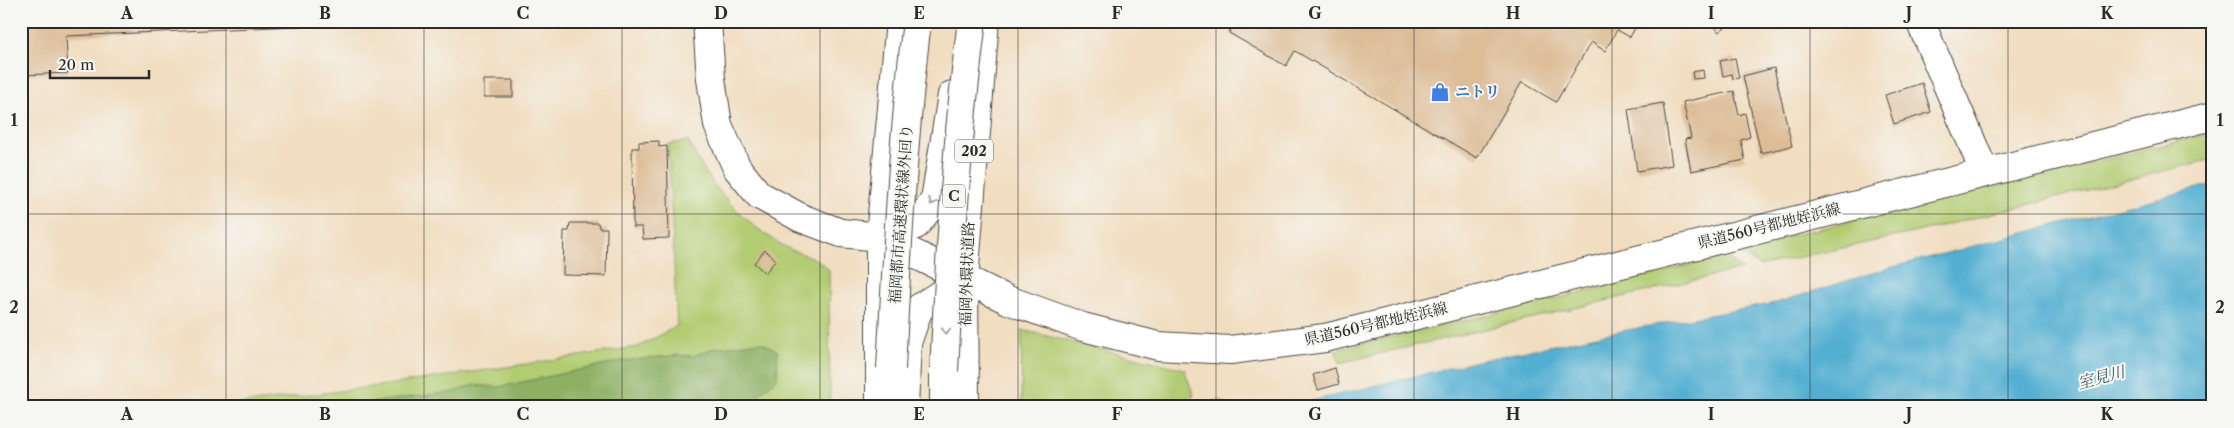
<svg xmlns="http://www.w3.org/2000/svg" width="2234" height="428" font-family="'Libre Caslon Text','Noto Serif JP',serif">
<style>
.green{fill:#b2cc72;stroke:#6e7c4e}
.forest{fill:#8db064;stroke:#5c6e48}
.water{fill:#53afd1;stroke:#3f6d7e}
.building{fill:#ddbd98}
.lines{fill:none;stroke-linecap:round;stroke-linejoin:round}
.secondary-casing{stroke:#494641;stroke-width:30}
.highway-casing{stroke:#494641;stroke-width:30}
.secondary{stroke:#fff;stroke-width:28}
.highway{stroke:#fff;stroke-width:28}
.highway-bridge-casing{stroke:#494641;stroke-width:30;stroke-linecap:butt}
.highway-bridge{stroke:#fff;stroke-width:28}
.oneway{stroke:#a0a0a0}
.grid{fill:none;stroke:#2b2b2b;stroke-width:1;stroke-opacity:0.55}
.labels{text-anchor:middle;stroke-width:4;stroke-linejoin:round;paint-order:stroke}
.shield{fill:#f6f6f2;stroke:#686867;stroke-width:1}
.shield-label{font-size:14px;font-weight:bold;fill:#2b2b2b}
.shop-label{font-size:15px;font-weight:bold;fill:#366cbe;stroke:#f6f6f2;text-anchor:start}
.street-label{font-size:15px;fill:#2b2b2b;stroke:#f6f6f2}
.water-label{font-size:16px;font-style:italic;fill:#395965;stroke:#f6f6f2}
.neatline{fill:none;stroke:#2b2b2b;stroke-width:2}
.grid-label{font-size:16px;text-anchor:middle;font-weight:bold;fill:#2b2b2b}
</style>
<rect width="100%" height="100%" fill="#f6f6f2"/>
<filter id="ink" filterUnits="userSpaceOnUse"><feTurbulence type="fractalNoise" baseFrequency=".02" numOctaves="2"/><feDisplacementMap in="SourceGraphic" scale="10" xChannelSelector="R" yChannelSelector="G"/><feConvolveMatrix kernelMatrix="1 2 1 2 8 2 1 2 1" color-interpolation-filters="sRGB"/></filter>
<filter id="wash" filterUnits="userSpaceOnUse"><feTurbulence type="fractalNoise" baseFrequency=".0096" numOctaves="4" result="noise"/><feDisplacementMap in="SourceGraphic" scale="20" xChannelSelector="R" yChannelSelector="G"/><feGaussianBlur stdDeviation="1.12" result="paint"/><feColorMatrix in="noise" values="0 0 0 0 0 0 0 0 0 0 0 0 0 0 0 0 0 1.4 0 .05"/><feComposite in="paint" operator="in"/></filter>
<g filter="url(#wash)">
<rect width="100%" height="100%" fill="#f1ddbf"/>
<path class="green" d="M2213,133V159L1917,232L1759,266L1736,249Z
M688,141C709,185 740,220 782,245C800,256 813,253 829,270L830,407H217L401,383L638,347L677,326L668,144Z
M1725,256L1742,269L1340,363L1335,350L1520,308Z
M1022,330L1184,369L1194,396L1155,407H1021Z
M1220,400L1231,407H1199Z"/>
<path class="forest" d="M761,342L778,351L777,379L760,393L755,407H335L453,392L474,385L499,387L622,361L678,355L693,356L714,348Z"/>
<path class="water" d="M2213,184V407H1287L1478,361L1611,333L1776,303L1885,269Z"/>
<g id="blocks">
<path class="building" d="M21,21H368V23L66,36L68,73L21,75Z
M1236,21H1639L1630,37L1617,30L1605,51L1591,42L1556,102L1522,82L1477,158L1295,51L1286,66L1229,33Z
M1710,21H1732L1719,32Z
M1735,58L1739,78L1733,79L1732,74L1723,76L1720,61Z
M1774,68L1792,146L1761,153L1743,76Z
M1703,70L1704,78L1693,79L1692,72Z
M484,80H513V97H484Z
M1922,83L1931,112L1894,124L1885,95Z
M1734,91L1739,115L1745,113L1750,137L1741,140L1745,160L1691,171L1685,139L1691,138L1683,102Z
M1663,103L1672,165L1637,171L1628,109Z
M659,141V147L667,146L669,238L643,239L642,227H633L632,148H639V142Z
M570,223H598L599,228H607L606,276L563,275L564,231H569Z
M765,250L776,260L765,273L754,263Z
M1335,368L1339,384L1318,390L1313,375Z"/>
</g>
</g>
<g filter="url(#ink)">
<use href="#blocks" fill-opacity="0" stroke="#494641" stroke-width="1"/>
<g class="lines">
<g class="secondary-casing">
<path id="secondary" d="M707,21L711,79L718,125L737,168L759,195L801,218L841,233L880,237L1008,300L1083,327L1158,346L1230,350L1325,338L2213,116
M1920,21L1984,171"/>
</g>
<g class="highway-casing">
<path id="highway" d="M880,237L916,225L935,200L952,95
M944,371V407
M880,407V237L900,21
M904,407L907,343L919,308L964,279
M965,407L964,279L985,21"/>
</g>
<use href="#secondary" class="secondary"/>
<use href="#highway" class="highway"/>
<g class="highway-bridge-casing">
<path id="highway-bridge" d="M891,369C897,253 903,137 917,21
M944,371C950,254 957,137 972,21"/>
</g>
<use href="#highway-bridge" class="highway-bridge"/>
</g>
<defs><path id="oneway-chevron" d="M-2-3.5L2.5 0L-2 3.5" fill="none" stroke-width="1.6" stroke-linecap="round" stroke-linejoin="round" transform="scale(1.25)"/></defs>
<g class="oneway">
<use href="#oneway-chevron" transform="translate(932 202) rotate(119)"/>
<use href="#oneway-chevron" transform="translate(946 331) rotate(93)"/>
</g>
</g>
<path class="grid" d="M226,21V407M424,21V407M622,21V407M820,21V407M1018,21V407M1216,21V407M1414,21V407M1612,21V407M1810,21V407M2008,21V407M21,214H2213"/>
<defs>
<g id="shop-bare" transform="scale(1.5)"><path d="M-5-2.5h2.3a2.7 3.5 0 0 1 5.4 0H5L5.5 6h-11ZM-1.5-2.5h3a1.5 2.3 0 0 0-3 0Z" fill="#3f7fe0" stroke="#f6f6f2" stroke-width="2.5" paint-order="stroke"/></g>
</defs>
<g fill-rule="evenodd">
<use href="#shop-bare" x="1440" y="92"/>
</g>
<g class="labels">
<g class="shield">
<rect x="955" y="139.5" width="38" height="23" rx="4"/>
<rect x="943" y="184.5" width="22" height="23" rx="4"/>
</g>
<g class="shield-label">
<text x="974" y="156">202</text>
<text x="954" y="201">C</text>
</g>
<g class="shop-label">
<text x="1455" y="97">ニトリ</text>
</g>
<g class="street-label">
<text transform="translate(901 214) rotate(-86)" y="5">福岡都市高速環状線外回り</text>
<text transform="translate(1769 226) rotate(-14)" y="5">県道560号都地姪浜線</text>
<text transform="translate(967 274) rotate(-88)" y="5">福岡外環状道路</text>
<text transform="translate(1376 324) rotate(-13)" y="5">県道560号都地姪浜線</text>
</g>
<g class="water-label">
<text transform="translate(2101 377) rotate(-15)" y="6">室見川</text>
</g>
</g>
<rect width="2234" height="428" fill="none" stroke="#f6f6f2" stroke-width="55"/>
<path d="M50 70v8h99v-8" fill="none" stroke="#2b2b2b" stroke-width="2.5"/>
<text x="58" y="70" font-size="15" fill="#2b2b2b" stroke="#f6f6f2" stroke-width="4" paint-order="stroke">20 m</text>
<rect x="28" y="28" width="2178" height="372" class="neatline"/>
<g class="grid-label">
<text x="127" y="19">A</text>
<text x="325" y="19">B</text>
<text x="523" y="19">C</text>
<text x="721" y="19">D</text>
<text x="919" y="19">E</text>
<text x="1117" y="19">F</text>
<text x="1315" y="19">G</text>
<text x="1513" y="19">H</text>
<text x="1711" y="19">I</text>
<text x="1909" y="19">J</text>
<text x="2107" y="19">K</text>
<text x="14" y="126">1</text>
<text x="2220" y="126">1</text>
<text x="14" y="313">2</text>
<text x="2220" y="313">2</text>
<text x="127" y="420">A</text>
<text x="325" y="420">B</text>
<text x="523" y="420">C</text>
<text x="721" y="420">D</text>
<text x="919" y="420">E</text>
<text x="1117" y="420">F</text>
<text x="1315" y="420">G</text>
<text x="1513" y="420">H</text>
<text x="1711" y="420">I</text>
<text x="1909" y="420">J</text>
<text x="2107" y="420">K</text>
</g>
</svg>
